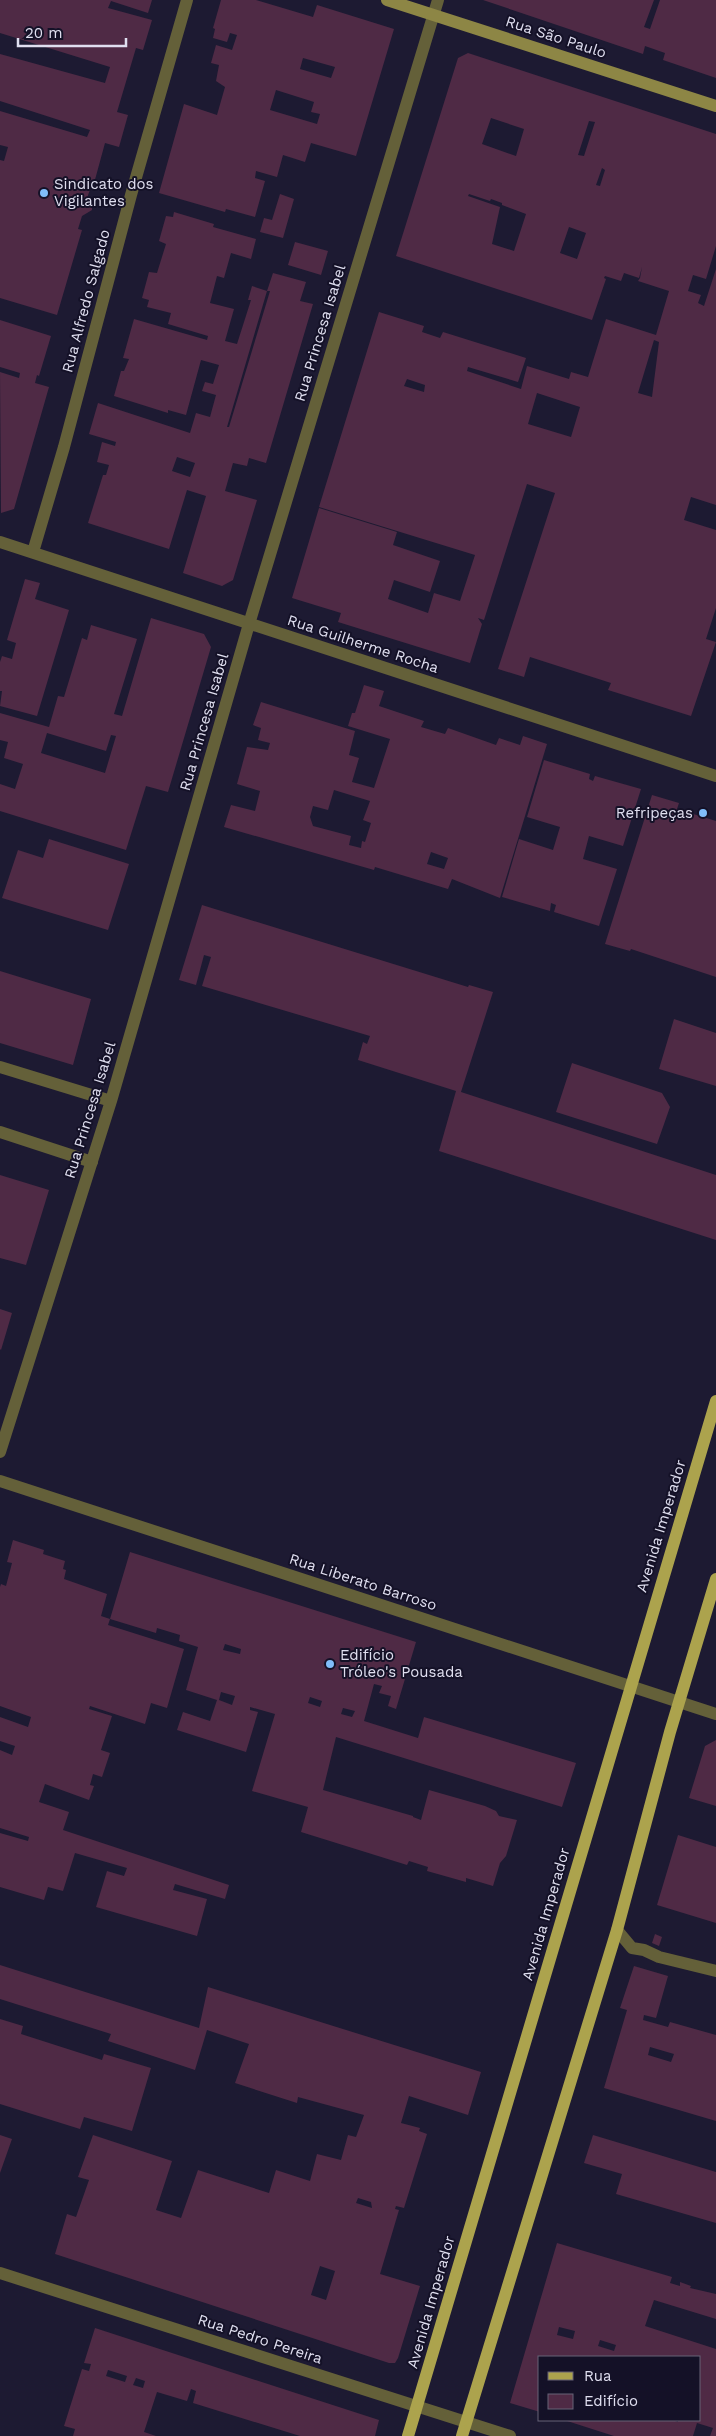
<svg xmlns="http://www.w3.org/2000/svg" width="716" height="2436" font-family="'Work Sans',sans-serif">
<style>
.building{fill:#4f2a45;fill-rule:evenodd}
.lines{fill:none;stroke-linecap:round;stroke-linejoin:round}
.lane{stroke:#646039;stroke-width:12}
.street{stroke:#646039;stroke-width:12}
.secondary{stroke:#8d8645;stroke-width:12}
.primary{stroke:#aca34d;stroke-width:12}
.poi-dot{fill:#80bdfa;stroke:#141127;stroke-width:2}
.labels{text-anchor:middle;stroke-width:4;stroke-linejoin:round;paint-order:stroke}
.street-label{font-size:15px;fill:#e0dff0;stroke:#141127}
.poi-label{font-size:15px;fill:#e0dff0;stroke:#141127;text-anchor:start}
</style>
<rect width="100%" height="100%" fill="#1d1a32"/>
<path class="building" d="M0,0H152L148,13L111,1L108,8L152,20L143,50L136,48L117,112L128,115L119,147L105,143L93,187H91L87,198L92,204V210L82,216L78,229L82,230L57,315L0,298V160L4,161L8,147L0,145V111L87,137L90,130L0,101V54L105,83L110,67L0,33Z
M221,0H256L313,17L317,5L394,29L356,156L311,143L305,162L283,155L277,177L256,171L255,178L265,181L255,217L226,209L225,212L159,193L184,104L217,115L225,87L216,81L219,65L211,63L216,45L232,50L237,35L230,33L227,42L213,38L215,29L213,28ZM303,58L335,67L331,78L300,69ZM276,90L314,102L311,112L320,114L317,124L270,110Z
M483,0H654L644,27L650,29L660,0H716V78L663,60L665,53L645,46L643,54Z
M468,53L716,134V246L706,279L693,275L688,291L701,295L698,303L704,306L716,269V505L691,497L684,520L716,530V608L706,639L716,642L691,716L608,690L611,683L530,657L524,677L498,669L555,493L527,484L484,620L478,618L482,624L470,663L338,622L341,613L292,598L319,508L397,532L393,545L440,561L430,592L394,580L388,599L428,613L434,593L460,601L475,555L319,507L379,312L424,326L422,332L440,338L443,332L526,358L518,382L468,367L467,371L521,389L527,366L569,379L571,372L588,377L606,319L656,335L669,291L638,281L640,278L642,267L639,278L624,273L621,281L605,276L604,278L606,279L592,320L396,256L458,58ZM491,118L524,129L516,156L482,144ZM589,121L595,122L584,156L578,155ZM602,168L605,170L600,186L596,185ZM469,194L490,201L491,199L502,203V205L526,214L514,251L492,244L500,207L468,196ZM569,227L586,233L577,259L560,253ZM654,340L659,342L652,397L638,393ZM407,379L425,385L424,392L404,386ZM537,393L580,407L571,437L528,424Z
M280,194L294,199L283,238L260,232L264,218L272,220Z
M174,212L214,224L213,227L256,239L251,259L231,253L224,278L217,276L210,303L234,309L225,341L237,344L251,300H248L252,286L267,291L227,427H229L270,291H267L273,273L306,282L300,301L313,304L266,463L249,458L247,466L233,463L225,491L257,500L233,580L222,586L183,573L206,496L187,490L169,549L88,523L103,475H106L109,465L97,462L102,442L115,446L116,442L89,434L98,403L190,433L196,413L210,417L216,395L202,391L205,382L213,384L219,365L201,360L186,415L168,410V413L114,396L121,371H124L129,359L123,358L134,319L207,340L208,336L168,324L171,313L147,307L149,300L142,298L149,272L157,273L166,244L159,241L166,216L173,217ZM177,457L195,463L190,477L172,471Z
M295,242L328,251L321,275L288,265Z
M0,320L51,336L39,376L37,375L35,383L49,387L14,509L1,513L0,372L19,378L20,373L0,367Z
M25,579L40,583L35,599L69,610L37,716L0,706L2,691H0V662L2,656L12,659L16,643L7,640Z
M151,618L204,634L211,647L168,792L146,786L126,850L0,811V784L15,789L23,764L4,758L8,742L0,740V713L49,727L58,696L64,697L82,638L87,640L91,625L137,639L114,714L122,716ZM47,733L106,751L111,735L116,736L105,773L41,753Z
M364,685L384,691L379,706L424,721L421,727L445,734L448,728L496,745L499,738L520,745L523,736L547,744L500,898L452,879L448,889L375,867L374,870L224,827L231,805L255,811L260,791L237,784L247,747L268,750L270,743L258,740L261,728L253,725L261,702L355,731L349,755L359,758L352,782L374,788L390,739L348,726L352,713H355ZM334,790L370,801L363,820L371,823L365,842L362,841L361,848L349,845L351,836L313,826L310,817L313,806L328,810ZM431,852L448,858L444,869L427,864Z
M544,760L590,774L589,779L593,781L595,776L641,789L623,846L589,836L583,859L617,869L599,926L554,912L556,905L551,903L550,911L502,897L519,839L553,850L560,827L527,817Z
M652,795L679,803L677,809L716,821V977L631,949L630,951L605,944Z
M49,839L129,864L108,930L2,898L18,850L43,858Z
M202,905L468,987L469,985L493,992L461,1092L716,1175V1240L439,1151L456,1091L358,1060L363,1042L367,1044L370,1036L202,986L211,957L204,955L196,985L179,980Z
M0,971L91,999L73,1065L0,1043Z
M674,1019L716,1033V1086L659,1069Z
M572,1063L662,1093L670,1107L657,1144L556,1112Z
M0,1175L49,1190L26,1265L0,1258Z
M0,1309L12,1313L1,1350L0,1349Z
M13,1540L44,1550L43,1554L65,1561L63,1569L66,1570L64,1579L107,1594L101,1616L110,1619L108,1625L184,1649L167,1708L151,1703L145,1724L90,1706L89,1709L112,1716L101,1750L110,1753L102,1777L93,1774L90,1785L94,1786L89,1800L45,1784L39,1802L69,1812L63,1830L229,1885L225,1899L175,1884L173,1890L207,1899L197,1936L96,1907L107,1871L124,1876L127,1868L75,1853L63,1891L48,1887L44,1900L0,1887V1833L28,1841L29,1837L0,1828V1750L12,1755L15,1746L0,1741V1717L28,1727L31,1717L0,1706V1587L1,1584L6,1586L12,1563L7,1562Z
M130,1552L416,1642L396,1709L388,1706L391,1696L379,1693L382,1686L374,1684L364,1721L418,1738L424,1717L576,1763L562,1807L336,1737L323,1790L413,1816V1817L421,1820L429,1790L485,1806L496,1811L499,1816L517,1820L506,1856L500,1863L493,1886L466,1878V1882L427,1871L428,1867L409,1861L407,1865L301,1832L308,1807L252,1791L275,1714L250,1707V1710L258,1712L246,1752L177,1730L183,1712L210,1721L217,1700L186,1690L198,1647L179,1641L180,1635L157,1628L156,1633L110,1619ZM225,1644L241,1649L240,1654L223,1650ZM221,1692L235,1696L232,1705L219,1700ZM310,1697L322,1701L320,1707L308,1703ZM343,1708L355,1711L352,1717L341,1714Z
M716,1740V1806L689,1798L705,1746Z
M678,1835L716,1847V1923L657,1905Z
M655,1934L662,1937L659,1946L652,1943Z
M0,1965L199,2028L208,1987L481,2072L468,2115L409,2096L401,2123L420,2128L419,2131L427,2134L404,2208L396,2206L395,2209L399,2210L380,2274L420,2286L398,2358L395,2363H389L55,2254L67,2214L76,2217L89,2180L78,2177L93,2135L172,2161L156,2210L181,2218L198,2170L269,2193L276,2170L310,2181L317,2154L341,2160L348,2135L356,2137L364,2115L298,2097L297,2103L235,2083L249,2044L207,2030L195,2070L108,2041L111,2034L0,1999ZM358,2198L371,2202L372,2208L356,2203ZM320,2266L335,2271L326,2300L311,2295Z
M634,1966L668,1976L656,2018L644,2015L643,2020L668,2027L670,2022L716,2035V2121L604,2088L627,2010L620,2008ZM650,2047L674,2054L671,2062L648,2055Z
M0,2019L23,2026L21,2034L102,2060L104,2054L151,2068L132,2131L84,2117L80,2129L0,2104Z
M0,2135L12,2139L0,2173Z
M593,2135L716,2172V2223L616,2194L622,2174L584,2163Z
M557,2243L672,2277L670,2283L680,2286V2282L691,2286L690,2288L716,2294V2319L654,2300L645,2326L716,2349V2436H710L713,2428L697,2423L693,2436H614L564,2420H672L678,2422V2420H700V2357H540V2412L510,2403ZM559,2327L575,2331L573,2339L557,2335ZM600,2340L616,2345L614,2351L598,2346Z
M95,2328L379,2420L375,2436H300L193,2403L196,2391L191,2389L187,2401L157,2392L144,2432L156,2436H73L75,2429L64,2426L82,2369L89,2371L91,2364L84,2363ZM108,2370L127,2376L125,2382L106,2376ZM136,2378L145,2381L143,2388L133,2385Z"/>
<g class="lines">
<path class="lane" d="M0,1132L92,1162
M617,1930L632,1948L644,1950L659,1957L716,1971"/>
<path class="street" d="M0,542L716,776
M33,552L64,447L131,195L187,0
M0,1067L111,1101
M0,1452L111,1101L249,624L438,0
M0,1481L716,1714
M0,2273L510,2436"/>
<path class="secondary" d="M387,0L716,106"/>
<path class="primary" d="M408,2436L716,1401
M462,2436L617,1930L670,1732L716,1579"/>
</g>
<g class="poi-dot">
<circle cx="44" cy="193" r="5"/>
<circle cx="703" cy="813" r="5"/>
<circle cx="330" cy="1664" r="5"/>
</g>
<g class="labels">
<g class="street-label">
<text transform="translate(556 37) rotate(18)" y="5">Rua São Paulo</text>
<text transform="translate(86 301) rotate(-75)" y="5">Rua Alfredo Salgado</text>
<text transform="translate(320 333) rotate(-73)" y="5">Rua Princesa Isabel</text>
<text transform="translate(363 644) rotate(18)" y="5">Rua Guilherme Rocha</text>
<text transform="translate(204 722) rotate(-74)" y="5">Rua Princesa Isabel</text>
<text transform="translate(90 1110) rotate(-73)" y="5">Rua Princesa Isabel</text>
<text transform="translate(661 1526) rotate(-73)" y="5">Avenida Imperador</text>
<text transform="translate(363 1582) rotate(18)" y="5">Rua Liberato Barroso</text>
<text transform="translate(546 1914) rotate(-74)" y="5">Avenida Imperador</text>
<text transform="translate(431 2302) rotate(-74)" y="5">Avenida Imperador</text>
<text transform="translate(260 2339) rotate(18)" y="5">Rua Pedro Pereira</text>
</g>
<g class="poi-label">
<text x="54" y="189">Sindicato dos<tspan x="54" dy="17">Vigilantes</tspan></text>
<text x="693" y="818" text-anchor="end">Refripeças</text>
<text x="340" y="1660">Edifício<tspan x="340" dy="17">Tróleo's Pousada</tspan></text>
</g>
</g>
<rect x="538" y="2356" width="162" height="65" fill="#141127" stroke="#666377"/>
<rect x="548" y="2372" width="25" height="8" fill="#aca34d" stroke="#666377"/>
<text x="584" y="2381" font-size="15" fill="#e0dff0">Rua</text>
<rect x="548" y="2394" width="25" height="15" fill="#4f2a45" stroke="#666377"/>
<text x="584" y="2406" font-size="15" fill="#e0dff0">Edifício</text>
<path d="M18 38v8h108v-8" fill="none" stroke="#e0dff0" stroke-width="2.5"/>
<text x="25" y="38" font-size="15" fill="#e0dff0" stroke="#141127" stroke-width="4" paint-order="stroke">20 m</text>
</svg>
